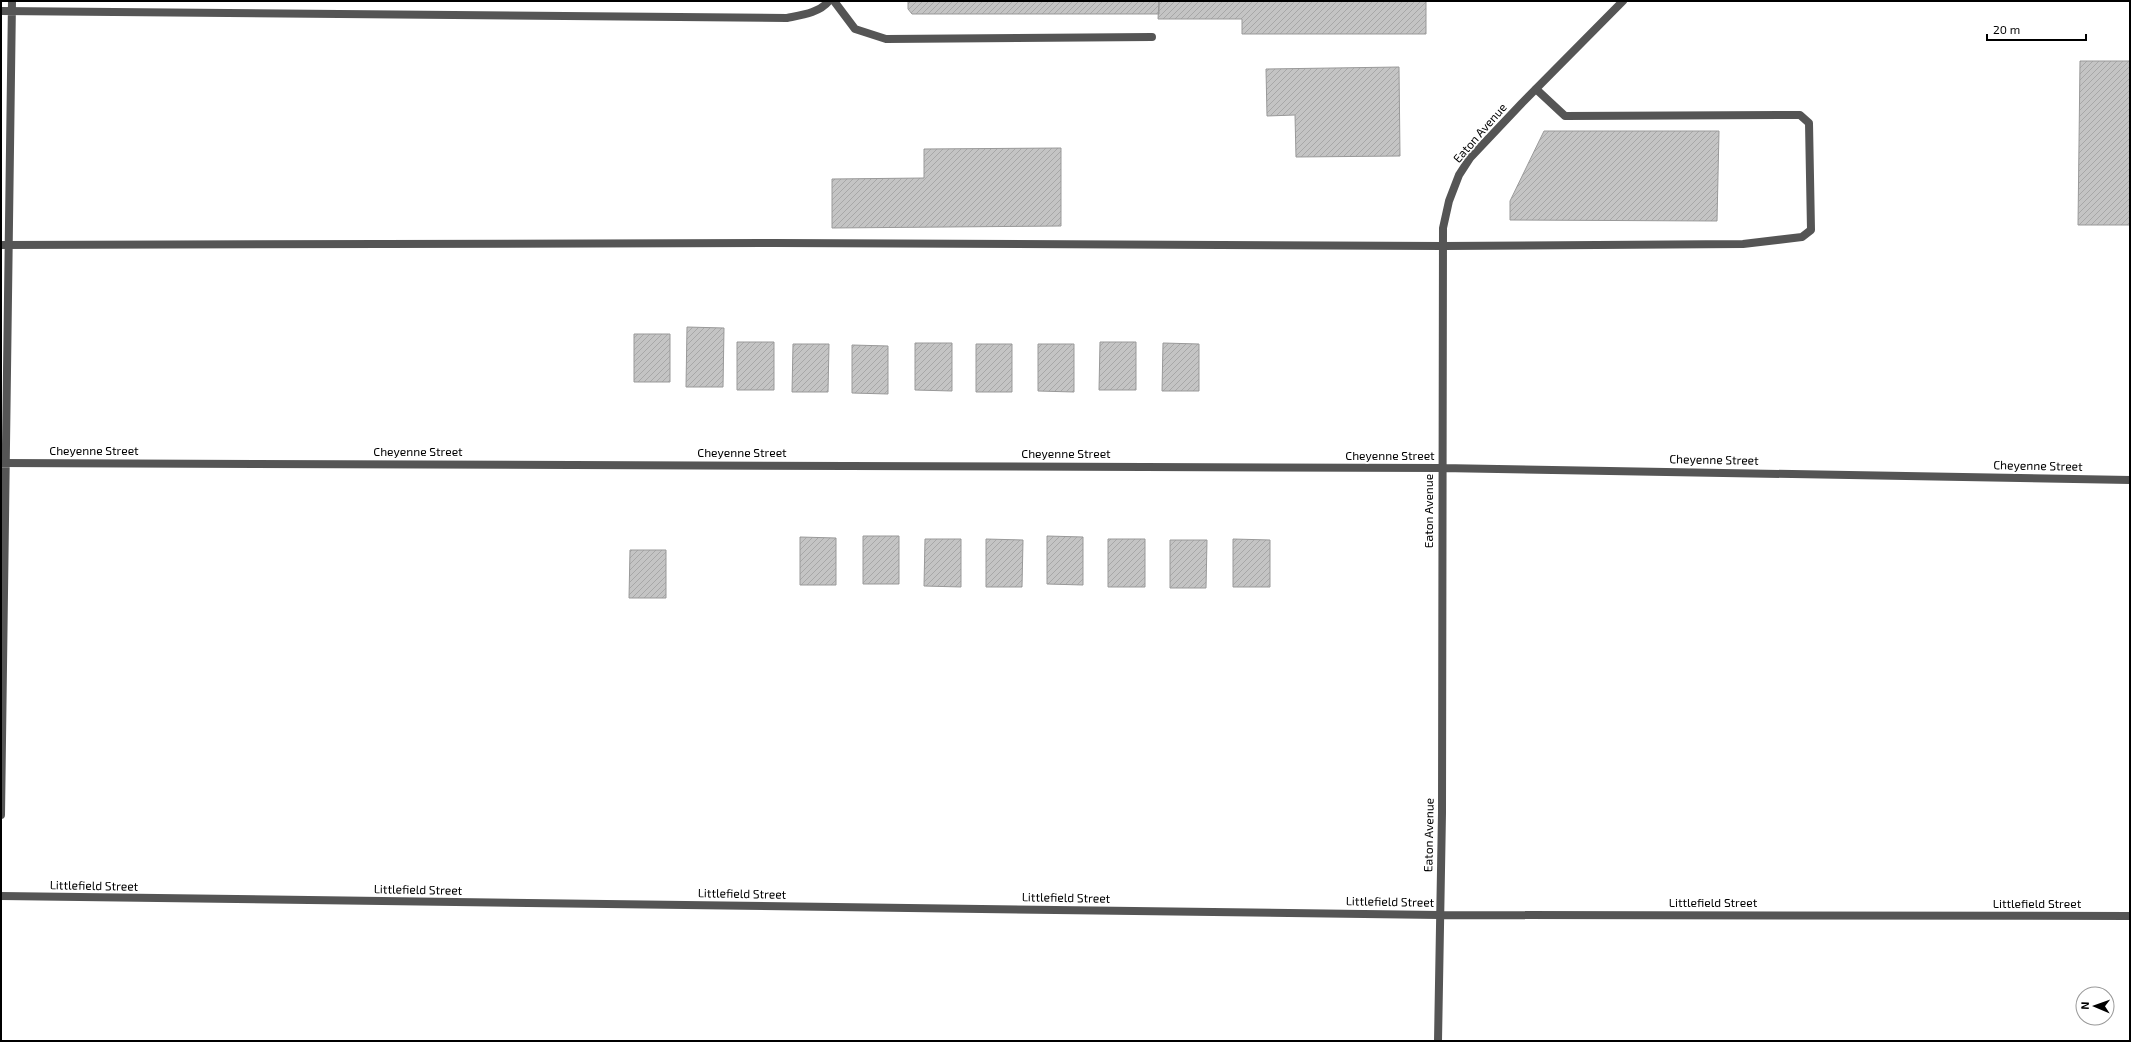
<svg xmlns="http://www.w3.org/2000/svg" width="2131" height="1042" font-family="'Exo 2',sans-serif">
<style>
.building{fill:url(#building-hatch);stroke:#999}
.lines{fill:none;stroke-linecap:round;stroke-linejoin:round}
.lane{stroke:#555;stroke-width:8}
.street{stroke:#555;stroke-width:8}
.labels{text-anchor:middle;stroke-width:3.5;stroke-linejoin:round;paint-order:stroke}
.street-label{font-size:12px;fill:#000;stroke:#fff}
</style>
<defs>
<pattern id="building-hatch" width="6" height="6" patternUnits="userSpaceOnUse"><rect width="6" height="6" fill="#c4c4c4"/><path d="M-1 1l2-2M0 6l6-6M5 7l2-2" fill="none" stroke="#a7a7a7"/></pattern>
</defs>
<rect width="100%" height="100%" fill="#fff"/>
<path class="building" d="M908,1H1159V14H912L908,9Z
M1159,1H1426V34H1242V19H1158Z
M2080,61H2130V225H2078Z
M1399,67L1400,156L1296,157L1295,115L1267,116L1266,69Z
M1544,131H1719L1717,221L1510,220V201Z
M1061,148V226L832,228V179L924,178V149Z
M687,327L724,328L723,387H686Z
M634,334H670V382H634Z
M737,342H774V390H737Z
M1100,342H1136V390H1099Z
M915,343H952V391L915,390Z
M1163,343L1199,344V391H1162Z
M793,344H829L828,392H792Z
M976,344H1012V392H976Z
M1038,344H1074V392L1038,391Z
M852,345L888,346V394L852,393Z
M863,536H899V584H863Z
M1047,536L1083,537V585L1047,584Z
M800,537L836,538V585H800Z
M925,539H961V587L924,586Z
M986,539L1023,540L1022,587H986Z
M1108,539H1145V587H1108Z
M1233,539L1270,540V587H1233Z
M1170,540H1207L1206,588H1170Z
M630,550H666V598H629Z"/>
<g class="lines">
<path class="lane" d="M834,1L855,29L886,39L1152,37
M1,245L776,243L1443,246L1743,244L1802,237L1811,230L1809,123L1800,115L1565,116L1536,89"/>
<path class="street" d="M1,11L787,18C802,15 819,13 829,1
M1,463L1441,468L2130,480
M1,815L12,1
M1,896L1439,915L2130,916
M1438,1041L1442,813L1443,228L1449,201L1459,175L1470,158L1522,103L1623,1"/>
</g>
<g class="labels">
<g class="street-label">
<text transform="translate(1480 133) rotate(-49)" y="4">Eaton Avenue</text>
<text x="94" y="455">Cheyenne Street</text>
<text x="418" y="456">Cheyenne Street</text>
<text x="742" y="457">Cheyenne Street</text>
<text x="1066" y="458">Cheyenne Street</text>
<text x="1390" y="460">Cheyenne Street</text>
<text transform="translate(1714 460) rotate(1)" y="4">Cheyenne Street</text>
<text transform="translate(2038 466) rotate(1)" y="4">Cheyenne Street</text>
<text transform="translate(1429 511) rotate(-90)" y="4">Eaton Avenue</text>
<text transform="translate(1429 835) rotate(-89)" y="4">Eaton Avenue</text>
<text transform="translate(94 886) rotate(1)" y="4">Littlefield Street</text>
<text transform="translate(418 890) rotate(1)" y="4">Littlefield Street</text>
<text transform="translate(742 894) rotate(1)" y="4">Littlefield Street</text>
<text transform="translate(1066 898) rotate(1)" y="4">Littlefield Street</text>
<text transform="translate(1390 902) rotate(1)" y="4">Littlefield Street</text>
<text x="1713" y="907">Littlefield Street</text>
<text x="2037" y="908">Littlefield Street</text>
</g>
</g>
<rect width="2131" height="1042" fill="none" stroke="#000000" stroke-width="4"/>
<g transform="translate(2095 1006) rotate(272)"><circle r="19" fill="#ffffff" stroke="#999999"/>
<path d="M0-3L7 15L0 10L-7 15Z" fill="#000000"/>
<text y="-6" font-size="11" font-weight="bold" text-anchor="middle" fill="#000000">N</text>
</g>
<path d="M1987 34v6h99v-6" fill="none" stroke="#000000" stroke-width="2"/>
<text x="1993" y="34" font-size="12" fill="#000000" stroke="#ffffff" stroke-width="3" paint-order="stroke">20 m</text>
</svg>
